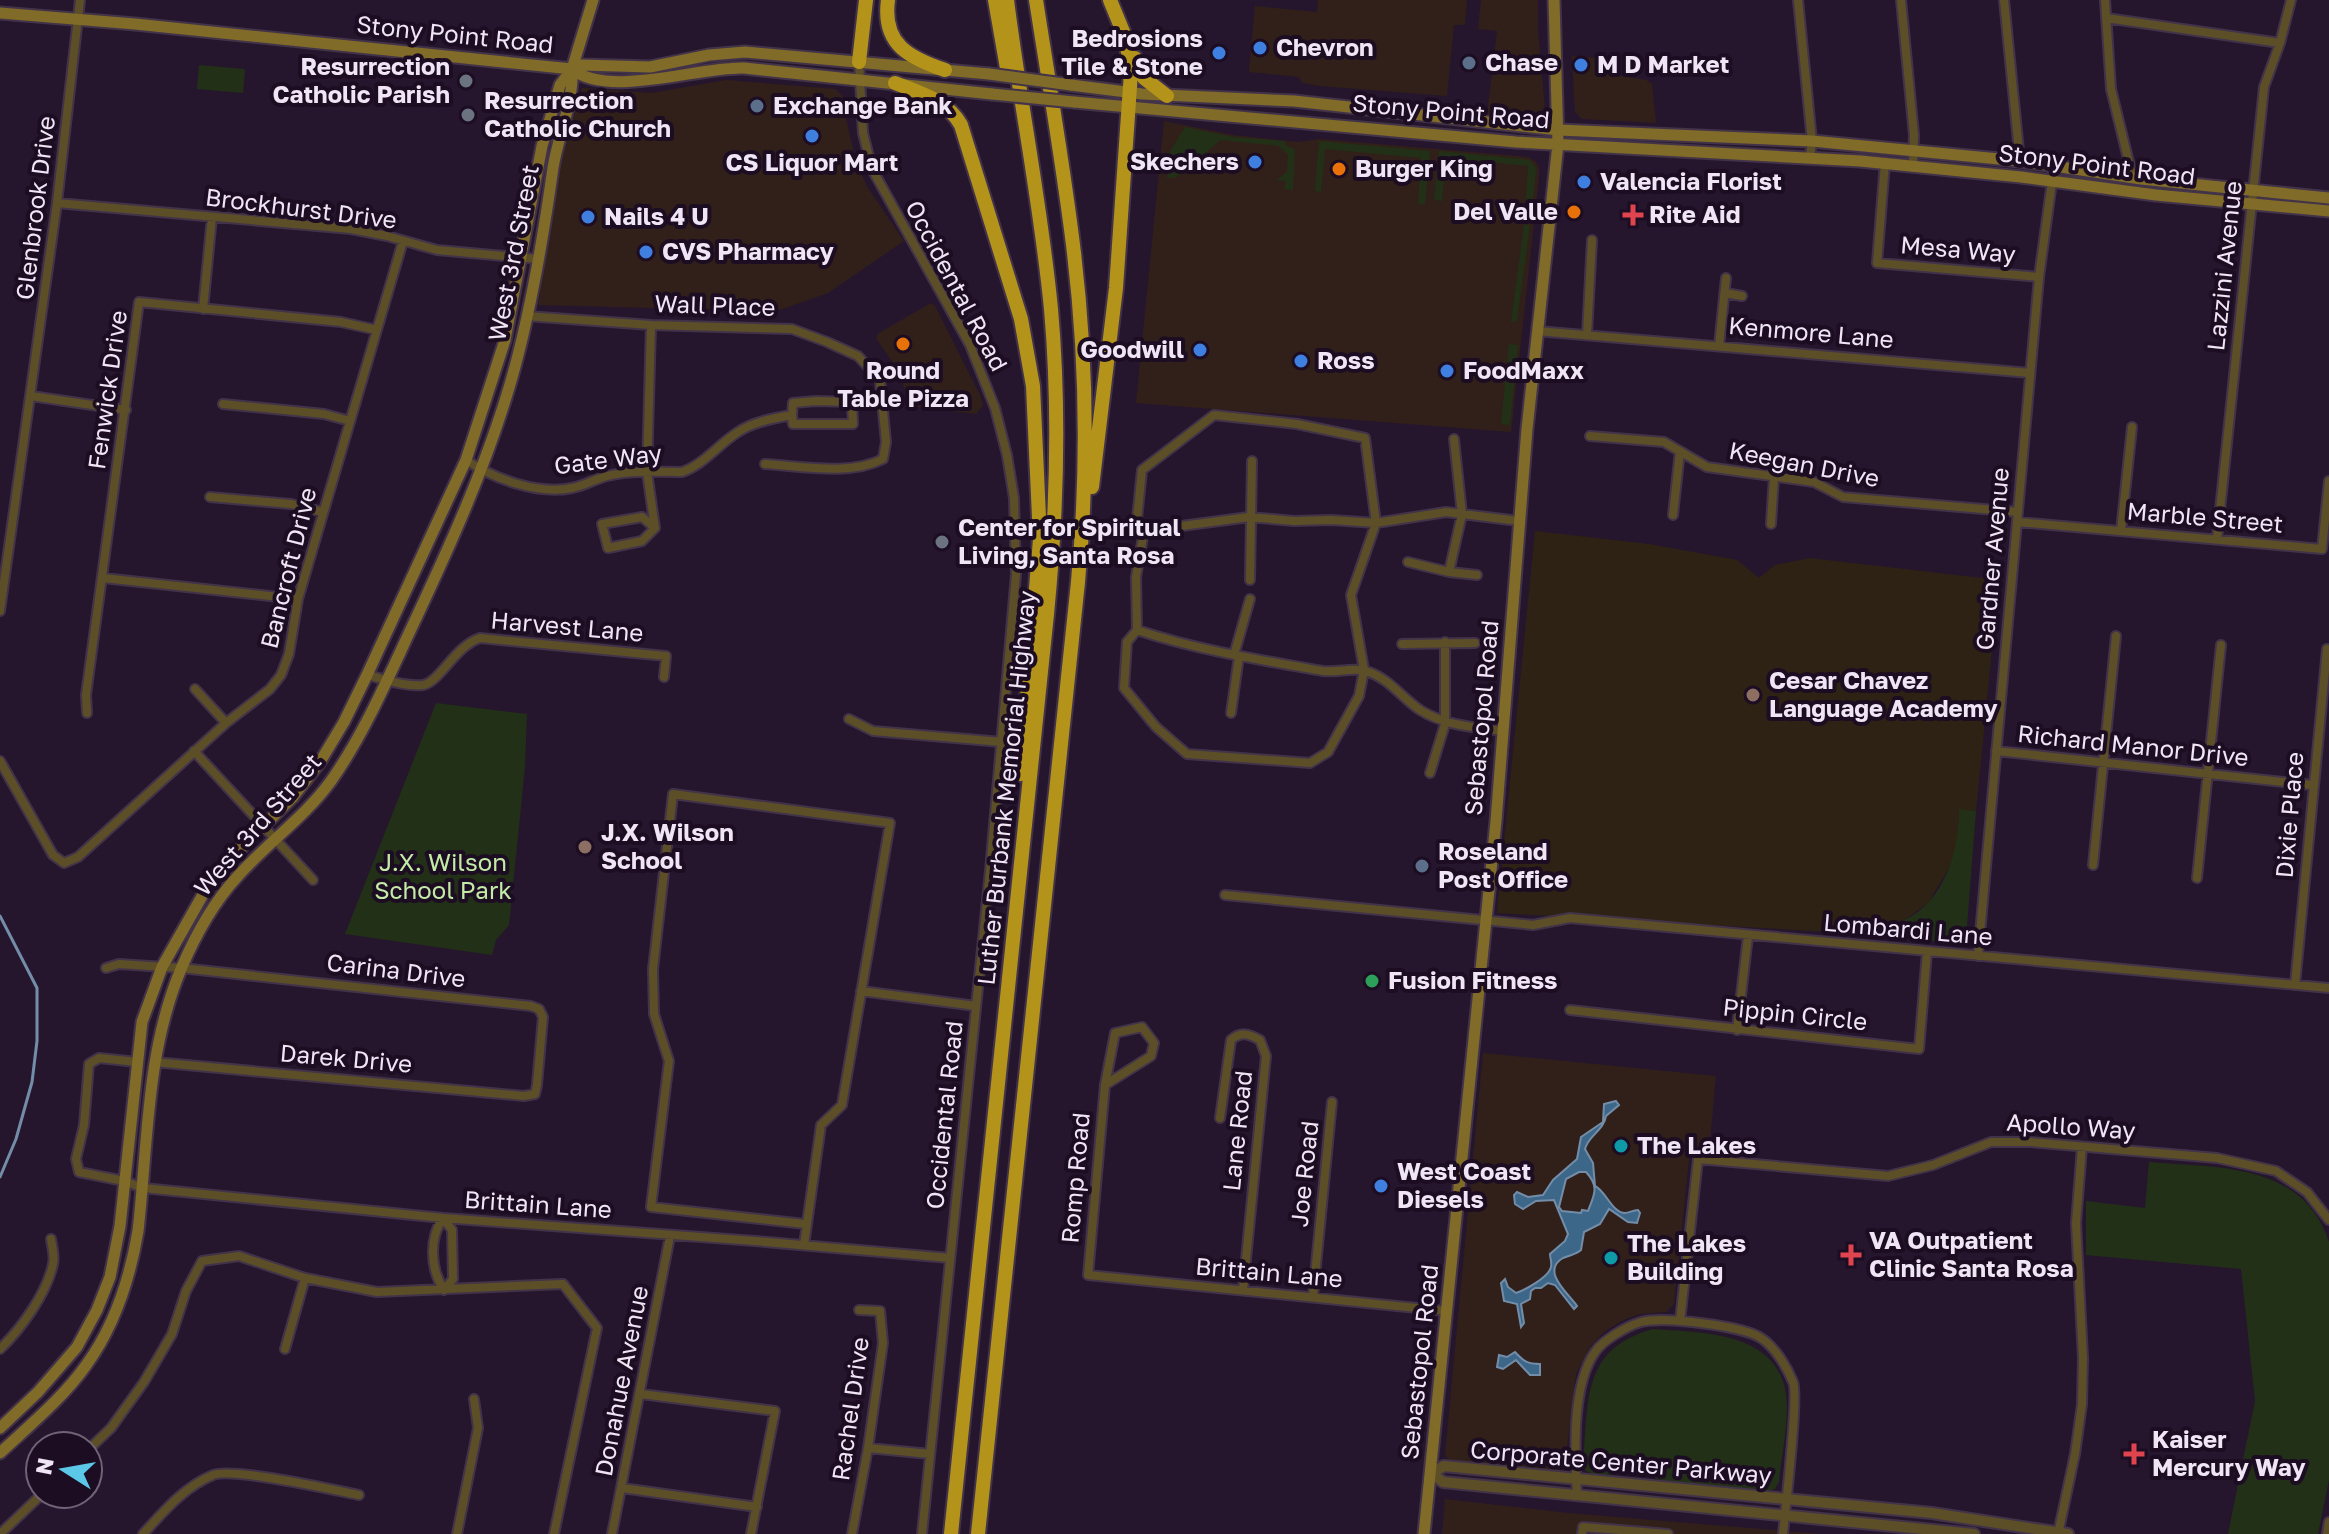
<svg xmlns="http://www.w3.org/2000/svg" width="2329" height="1534" font-family="'Golos Text',sans-serif">
<style>
.commercial{fill:#312019}
.education{fill:#2e2214}
.green{fill:#223017}
.water{fill:#3d6788;stroke:#738da9;stroke-width:2;fill-rule:evenodd}
.lines{fill:none;stroke-linecap:round;stroke-linejoin:round}
.stream{stroke:#738da9;stroke-width:3}
.minor-casing{stroke:#423349;stroke-width:12}
.tertiary-casing{stroke:#423349;stroke-width:14}
.secondary-casing{stroke:#423349;stroke-width:15}
.motorway-casing{stroke:#423349;stroke-width:18}
.minor{stroke:#5c4f28;stroke-width:8}
.tertiary{stroke:#5c4f28;stroke-width:10}
.secondary{stroke:#806b28;stroke-width:11}
.motorway{stroke:#b4931b;stroke-width:14}
.secondary-bridge-casing{stroke:#423349;stroke-width:15;stroke-linecap:butt}
.secondary-bridge{stroke:#806b28;stroke-width:11}
.shop-dot{fill:#3f7fe0;stroke:#1c0d23;stroke-width:3}
.service-dot{fill:#5c6f8a;stroke:#1c0d23;stroke-width:3}
.worship-dot{fill:#6b7280;stroke:#1c0d23;stroke-width:3}
.food-dot{fill:#e8710a;stroke:#1c0d23;stroke-width:3}
.health-dot{fill:#e0444e;stroke:#1c0d23;stroke-width:3}
.education-dot{fill:#8d6e63;stroke:#1c0d23;stroke-width:3}
.leisure-dot{fill:#2e9e5b;stroke:#1c0d23;stroke-width:3}
.culture-dot{fill:#0f9aa8;stroke:#1c0d23;stroke-width:3}
.labels{text-anchor:middle;stroke-width:8;stroke-linejoin:round;paint-order:stroke}
.street-label{font-size:24px;fill:#f0e5f5;stroke:#1c0d23}
.poi-label{font-size:24px;font-weight:bold;fill:#f0e5f5;stroke:#1c0d23;text-anchor:start}
.park-label{font-size:24px;fill:#c3eba6;stroke:#1c0d23}
</style>
<rect width="100%" height="100%" fill="#26162d"/>
<path class="commercial" d="M1318,0H1467L1465,25H1454L1447,96L1320,86L1303,83L1299,77L1249,72L1255,6L1317,12Z
M1481,0H1538V30L1545,110L1532,119L1487,115L1497,31L1478,29Z
M1572,56L1614,59V75L1646,80L1652,84L1656,123L1582,119L1575,112Z
M726,80L836,89L844,98L846,119L857,166L868,188L904,241L828,293L777,311L538,305L562,156L582,88L652,93Z
M1164,121L1233,135L1297,142L1320,139L1528,157L1535,161L1539,167V177L1511,432L1136,403Z
M931,303L935,306L980,395L983,405L976,414L911,406L898,370L876,338L879,333Z
M1483,1053L1716,1076L1709,1151L1690,1150L1674,1304L1666,1312L1640,1314L1623,1320L1604,1332L1591,1346L1576,1374L1565,1464L1558,1471L1456,1462L1449,1460L1445,1455Z
M1445,1499L1568,1513L1821,1534H1442Z"/>
<path class="education" d="M1535,531L1649,544L1737,560L1759,578L1775,565L1810,558L1999,580L1976,811L1959,810V828L1953,861L1928,903L1906,919L1874,929L1850,933L1497,913Z"/>
<path class="green" d="M199,65L245,69L243,93L197,89Z
M1185,127L1233,137L1285,141V145L1295,149L1293,190L1284,189L1286,181L1276,180L1287,172L1288,155L1279,146L1221,140L1175,178H1167L1169,153Z
M1319,141L1430,151L1425,204H1418L1421,158L1325,149L1321,192L1315,191Z
M1439,151L1530,160L1536,168L1532,211H1525L1528,166L1446,158L1442,201L1434,200Z
M1524,225H1530L1517,321L1511,322Z
M1509,344L1518,345L1510,425L1501,424Z
M436,703L527,714L525,767L509,925L496,940L492,955L345,934Z
M1959,809L1976,811L1966,939L1959,943L1874,937V929C1884,926 1894,924 1904,920C1945,902 1959,850 1959,809Z
M2149,1162C2217,1168 2303,1162 2329,1242V1480L2318,1534H2228L2255,1401L2241,1269L2086,1255V1201L2145,1208Z
M1653,1329C1709,1333 1786,1332 1787,1407C1787,1432 1781,1458 1779,1482L1775,1489L1768,1491L1669,1482C1654,1477 1639,1474 1623,1474C1609,1473 1597,1479 1585,1470L1583,1463C1589,1400 1581,1349 1653,1329Z"/>
<path class="water" d="M1616,1101L1619,1105L1606,1116C1604,1130 1588,1136 1585,1149L1593,1163L1595,1186C1606,1191 1612,1213 1625,1213C1629,1213 1633,1210 1638,1210L1640,1213L1637,1223L1628,1222L1609,1209L1600,1224L1584,1232L1581,1250C1575,1255 1570,1255 1563,1258C1540,1271 1569,1294 1577,1306L1574,1309L1555,1285L1548,1283L1541,1288H1535L1531,1291L1530,1299L1521,1304L1524,1323L1521,1327L1517,1304L1504,1301L1501,1283L1505,1279L1508,1287L1516,1293C1525,1290 1549,1277 1551,1267C1552,1262 1550,1258 1550,1254L1565,1241L1568,1234L1554,1200L1536,1201L1523,1209L1515,1204L1514,1195L1517,1192L1528,1197L1543,1195L1553,1180L1577,1159L1581,1137L1603,1122L1604,1104ZM1579,1172H1586C1600,1187 1594,1195 1588,1211L1582,1210L1581,1213L1562,1211L1559,1207L1566,1179Z
M1515,1352C1524,1361 1526,1364 1540,1364V1375H1530L1516,1360L1503,1369L1497,1367L1499,1355L1507,1357Z"/>
<g class="lines">
<path class="stream" d="M0,916L37,988V1041L32,1082L16,1139L0,1177"/>
<g class="minor-casing">
<path id="minor" d="M1798,0L1812,141L1810,157
M1901,0L1914,135L1913,166
M2004,0L2020,161
M2105,0L2111,89L2133,179
M2106,18L2280,43
M859,62L863,133L872,169L970,345L995,408L1007,455L1014,498L1016,574L990,871L922,1534
M1885,163L1877,263L2039,277
M57,203L351,229L387,236L437,250L538,259
M1725,293L1742,296
M203,309L212,217
M526,316L651,325L792,329L827,342L858,356L880,380L886,442L883,459C850,476 801,466 765,464
M651,325L647,472L655,528L642,541L608,548L602,524L642,517L655,528
M1537,331L2030,373
M1587,334L1592,240
M1719,346L1726,278
M31,396L126,410
M223,404L324,414L350,421
M1590,436L1664,442L1707,467L1814,482L1843,497L2018,512
M466,460C494,479 538,495 572,488C584,486 595,479 607,476C631,470 658,472 682,472C703,465 719,444 738,432C753,422 774,418 792,415L793,403L816,401L852,402L853,424H793L792,415
M210,497L291,504L323,512
M1673,515L1680,451
M2017,522L2322,549L2329,481
M1771,524L1774,477
M2121,531L2132,427
M2217,539L2264,87L2280,43L2291,0
M1408,562L1449,572L1477,575
M1449,572L1462,514L1454,439
M103,578L298,599
M1250,580L1252,461
M0,611L57,203L80,0
M1137,630L1127,642L1124,688L1156,727L1187,754L1310,763L1328,752L1359,696L1364,670L1351,595L1376,523L1365,438L1297,424L1214,415L1142,470L1137,519L1144,531
M1402,644L1475,643
M1234,655L1250,599
M367,675C384,679 405,687 423,685C440,682 455,646 480,638L666,656L664,677
M195,689L226,723
M87,713L86,695L139,302L341,322L377,330
M1231,713L1239,656
M849,719L873,731L1002,742
M1503,731C1473,727 1446,726 1420,710C1401,697 1389,678 1366,671C1353,667 1337,673 1323,671C1260,660 1197,650 1137,630L1136,577L1144,531L1249,517L1294,521L1331,520L1376,523L1446,512L1519,521
M194,751L313,880
M1996,751L2312,785
M0,761L53,855L64,863L78,857L226,723L270,689L281,675L289,654L298,599L403,241
M1430,773L1445,724V642
M2093,865L2116,636
M2197,878L2221,645
M1225,895L1533,925L1570,918L2329,988
M1978,956L2039,277L2054,167
M106,968L119,964L181,968L531,1006L539,1009L543,1017L537,1085L535,1094L524,1096L154,1062
M2295,985L2327,649
M861,991L976,1006
M1570,1010L1919,1049L1927,952
M1142,1027L1154,1043L1151,1056L1105,1085L1115,1033Z
M1737,1030L1748,936
M137,1062L99,1058L89,1064L84,1125L76,1159L79,1172L124,1181L143,1188L443,1218L755,1241L950,1258
M1105,1085L1088,1275L1447,1311
M1220,1118L1231,1040C1241,1031 1249,1034 1260,1040L1266,1056L1243,1290
M443,1218L452,1230L453,1279L444,1290C430,1269 429,1238 443,1218Z
M804,1245L821,1125L842,1105L890,823L673,794L653,969L654,1014L669,1061L651,1207L805,1224
M1313,1296L1332,1102
M1680,1321L1698,1159L1888,1176L1933,1165L1991,1142H2030L2217,1158L2276,1171L2307,1192L2329,1220
M0,1349C21,1329 47,1293 53,1264C55,1257 52,1246 51,1239
M285,1349L305,1278
M641,1394L775,1411L751,1534
M868,1448L930,1454
M88,1450L111,1428L144,1382L172,1334L186,1291L202,1261L239,1256L305,1278L377,1292L563,1284L597,1328L554,1534
M622,1488L757,1507
M1577,1495C1575,1455 1571,1386 1595,1352C1603,1340 1627,1326 1641,1322C1661,1316 1744,1326 1761,1338C1775,1347 1787,1367 1793,1382C1799,1395 1785,1512 1783,1534
M0,1534L42,1494
M143,1534C164,1511 184,1487 213,1475C232,1467 334,1490 359,1495
M457,1534L478,1428L474,1399
M612,1534L670,1236
M852,1534L868,1448L883,1343L880,1311L859,1310
M1582,1534L1583,1527L1668,1534
M2058,1534L2075,1454L2082,1404L2083,1358L2076,1223L2082,1147
M2327,1534L2329,1522"/>
</g>
<g class="tertiary-casing">
<path id="tertiary" d="M1974,1534L1443,1482L1431,1473L1444,1466L1932,1513L2068,1534"/>
</g>
<g class="secondary-casing">
<path id="secondary" d="M0,13L135,24L572,69L582,65L650,67L709,55L745,52L989,74
M572,69C608,99 700,66 744,68L992,94
M1071,85L1142,94L1294,101L1559,130L1812,141L2020,161L2141,179L2329,198
M1074,102L1516,142L1860,161L2021,177L2156,195L2329,211
M0,1428L38,1392L77,1347L97,1310L110,1277L120,1226L142,1022L162,967L209,884L233,856L293,797L320,762L344,722L367,675L466,460L505,340L542,146L560,85L572,69L593,0
M0,1453C30,1425 64,1397 87,1364C115,1325 130,1278 138,1231C148,1143 146,1052 181,969C195,936 213,903 237,877C267,843 304,818 331,781C364,734 387,680 411,629C449,548 486,467 511,381C531,312 543,239 553,168C558,135 574,102 572,69
M1424,1534L1496,821L1527,429L1558,144L1554,0"/>
</g>
<g class="motorway-casing">
<path id="motorway" d="M888,0C882,44 909,58 945,70
M995,0L1008,74
M1135,58L1144,78L1167,96
M859,62L866,0
M895,83C920,93 947,100 961,125L1021,319L1033,386L1040,539L1021,774
M1092,487L1116,288L1131,72L1126,39L1110,0
M951,1534L1047,614C1057,512 1060,411 1051,309C1041,205 1020,103 1007,0
M978,1534L1078,582C1088,473 1087,362 1074,253C1064,169 1049,84 1036,0"/>
</g>
<use href="#minor" class="minor"/>
<use href="#tertiary" class="tertiary"/>
<use href="#secondary" class="secondary"/>
<use href="#motorway" class="motorway"/>
<g class="secondary-bridge-casing">
<path id="secondary-bridge" d="M989,74L1071,85
M992,94L1074,102"/>
</g>
<use href="#secondary-bridge" class="secondary-bridge"/>
</g>
<g class="shop-dot">
<circle cx="1260" cy="48" r="8"/>
<circle cx="1219" cy="53" r="8"/>
<circle cx="1581" cy="65" r="8"/>
<circle cx="812" cy="136" r="8"/>
<circle cx="1255" cy="162" r="8"/>
<circle cx="1584" cy="182" r="8"/>
<circle cx="588" cy="217" r="8"/>
<circle cx="646" cy="252" r="8"/>
<circle cx="1200" cy="350" r="8"/>
<circle cx="1301" cy="361" r="8"/>
<circle cx="1447" cy="371" r="8"/>
<circle cx="1381" cy="1186" r="8"/>
</g>
<g class="service-dot">
<circle cx="1469" cy="63" r="8"/>
<circle cx="757" cy="106" r="8"/>
<circle cx="1422" cy="866" r="8"/>
</g>
<g class="worship-dot">
<circle cx="466" cy="81" r="8"/>
<circle cx="468" cy="115" r="8"/>
<circle cx="942" cy="542" r="8"/>
</g>
<g class="food-dot">
<circle cx="1339" cy="169" r="8"/>
<circle cx="1574" cy="212" r="8"/>
<circle cx="903" cy="344" r="8"/>
</g>
<g class="health-dot">
<path d="M1629 203h8v8h8v8h-8v8h-8v-8h-8v-8h8z"/>
<path d="M1847 1243h8v8h8v8h-8v8h-8v-8h-8v-8h8z"/>
<path d="M2130 1442h8v8h8v8h-8v8h-8v-8h-8v-8h8z"/>
</g>
<g class="education-dot">
<circle cx="1753" cy="695" r="8"/>
<circle cx="585" cy="847" r="8"/>
</g>
<circle class="leisure-dot" cx="1372" cy="981" r="8"/>
<g class="culture-dot">
<circle cx="1621" cy="1146" r="8"/>
<circle cx="1611" cy="1258" r="8"/>
</g>
<g class="labels">
<g class="street-label">
<text transform="translate(455 35) rotate(6)" y="8">Stony Point Road</text>
<text transform="translate(1451 112) rotate(5)" y="8">Stony Point Road</text>
<text transform="translate(2097 165) rotate(7)" y="8">Stony Point Road</text>
<text transform="translate(36 208) rotate(-83)" y="8">Glenbrook Drive</text>
<text transform="translate(301 209) rotate(7)" y="8">Brockhurst Drive</text>
<text transform="translate(1958 250) rotate(5)" y="8">Mesa Way</text>
<text transform="translate(514 253) rotate(-79)" y="8">West 3rd Street</text>
<text transform="translate(2225 266) rotate(-84)" y="8">Lazzini Avenue</text>
<text transform="translate(956 286) rotate(62)" y="8">Occidental Road</text>
<text transform="translate(715 306) rotate(2)" y="8">Wall Place</text>
<text transform="translate(1811 333) rotate(5)" y="8">Kenmore Lane</text>
<text transform="translate(108 390) rotate(-82)" y="8">Fenwick Drive</text>
<text transform="translate(608 460) rotate(-7)" y="8">Gate Way</text>
<text transform="translate(1804 465) rotate(11)" y="8">Keegan Drive</text>
<text transform="translate(2205 518) rotate(5)" y="8">Marble Street</text>
<text transform="translate(1993 559) rotate(-85)" y="8">Gardner Avenue</text>
<text transform="translate(289 568) rotate(-76)" y="8">Bancroft Drive</text>
<text transform="translate(567 627) rotate(5)" y="8">Harvest Lane</text>
<text transform="translate(1482 718) rotate(-85)" y="8">Sebastopol Road</text>
<text transform="translate(2133 746) rotate(6)" y="8">Richard Manor Drive</text>
<text transform="translate(1007 788) rotate(-84)" y="8">Luther Burbank Memorial Highway</text>
<text transform="translate(2290 815) rotate(-85)" y="8">Dixie Place</text>
<text transform="translate(258 825) rotate(-49)" y="8">West 3rd Street</text>
<text transform="translate(1908 930) rotate(5)" y="8">Lombardi Lane</text>
<text transform="translate(396 971) rotate(7)" y="8">Carina Drive</text>
<text transform="translate(1795 1015) rotate(6)" y="8">Pippin Circle</text>
<text transform="translate(346 1059) rotate(5)" y="8">Darek Drive</text>
<text transform="translate(945 1115) rotate(-84)" y="8">Occidental Road</text>
<text transform="translate(2071 1127) rotate(4)" y="8">Apollo Way</text>
<text transform="translate(1238 1131) rotate(-84)" y="8">Lane Road</text>
<text transform="translate(1305 1174) rotate(-84)" y="8">Joe Road</text>
<text transform="translate(1076 1178) rotate(-85)" y="8">Romp Road</text>
<text transform="translate(538 1205) rotate(4)" y="8">Brittain Lane</text>
<text transform="translate(1269 1273) rotate(5)" y="8">Brittain Lane</text>
<text transform="translate(1420 1362) rotate(-84)" y="8">Sebastopol Road</text>
<text transform="translate(622 1381) rotate(-79)" y="8">Donahue Avenue</text>
<text transform="translate(851 1409) rotate(-82)" y="8">Rachel Drive</text>
<text transform="translate(1621 1463) rotate(5)" y="8">Corporate Center Parkway</text>
</g>
<g class="poi-label">
<text x="1203" y="47" text-anchor="end">Bedrosions<tspan x="1203" dy="28">Tile &amp; Stone</tspan></text>
<text x="1276" y="56">Chevron</text>
<text x="1485" y="71">Chase</text>
<text x="1597" y="73">M D Market</text>
<text x="450" y="75" text-anchor="end">Resurrection<tspan x="450" dy="28">Catholic Parish</tspan></text>
<text x="484" y="109">Resurrection<tspan x="484" dy="28">Catholic Church</tspan></text>
<text x="773" y="114">Exchange Bank</text>
<text x="1239" y="170" text-anchor="end">Skechers</text>
<text x="812" y="171" text-anchor="middle">CS Liquor Mart</text>
<text x="1355" y="177">Burger King</text>
<text x="1600" y="190">Valencia Florist</text>
<text x="1558" y="220" text-anchor="end">Del Valle</text>
<text x="1649" y="223">Rite Aid</text>
<text x="604" y="225">Nails 4 U</text>
<text x="662" y="260">CVS Pharmacy</text>
<text x="1184" y="358" text-anchor="end">Goodwill</text>
<text x="1317" y="369">Ross</text>
<text x="903" y="379" text-anchor="middle">Round<tspan x="903" dy="28">Table Pizza</tspan></text>
<text x="1463" y="379">FoodMaxx</text>
<text x="958" y="536">Center for Spiritual<tspan x="958" dy="28">Living, Santa Rosa</tspan></text>
<text x="1769" y="689">Cesar Chavez<tspan x="1769" dy="28">Language Academy</tspan></text>
<text x="601" y="841">J.X. Wilson<tspan x="601" dy="28">School</tspan></text>
<text x="1438" y="860">Roseland<tspan x="1438" dy="28">Post Office</tspan></text>
<text x="1388" y="989">Fusion Fitness</text>
<text x="1637" y="1154">The Lakes</text>
<text x="1397" y="1180">West Coast<tspan x="1397" dy="28">Diesels</tspan></text>
<text x="1869" y="1249">VA Outpatient<tspan x="1869" dy="28">Clinic Santa Rosa</tspan></text>
<text x="1627" y="1252">The Lakes<tspan x="1627" dy="28">Building</tspan></text>
<text x="2152" y="1448">Kaiser<tspan x="2152" dy="28">Mercury Way</tspan></text>
</g>
<g class="park-label">
<text x="443" y="871">J.X. Wilson<tspan x="443" dy="28">School Park</tspan></text>
</g>
</g>
<g transform="translate(64 1470) rotate(281)"><circle r="38" fill="#1c0d23" stroke="#716377" stroke-width="2"/>
<path d="M0-6L14 30L0 20L-14 30Z" fill="#5bc8e7"/>
<text y="-12" font-size="22" font-weight="bold" text-anchor="middle" fill="#f0e5f5">N</text>
</g>
</svg>
